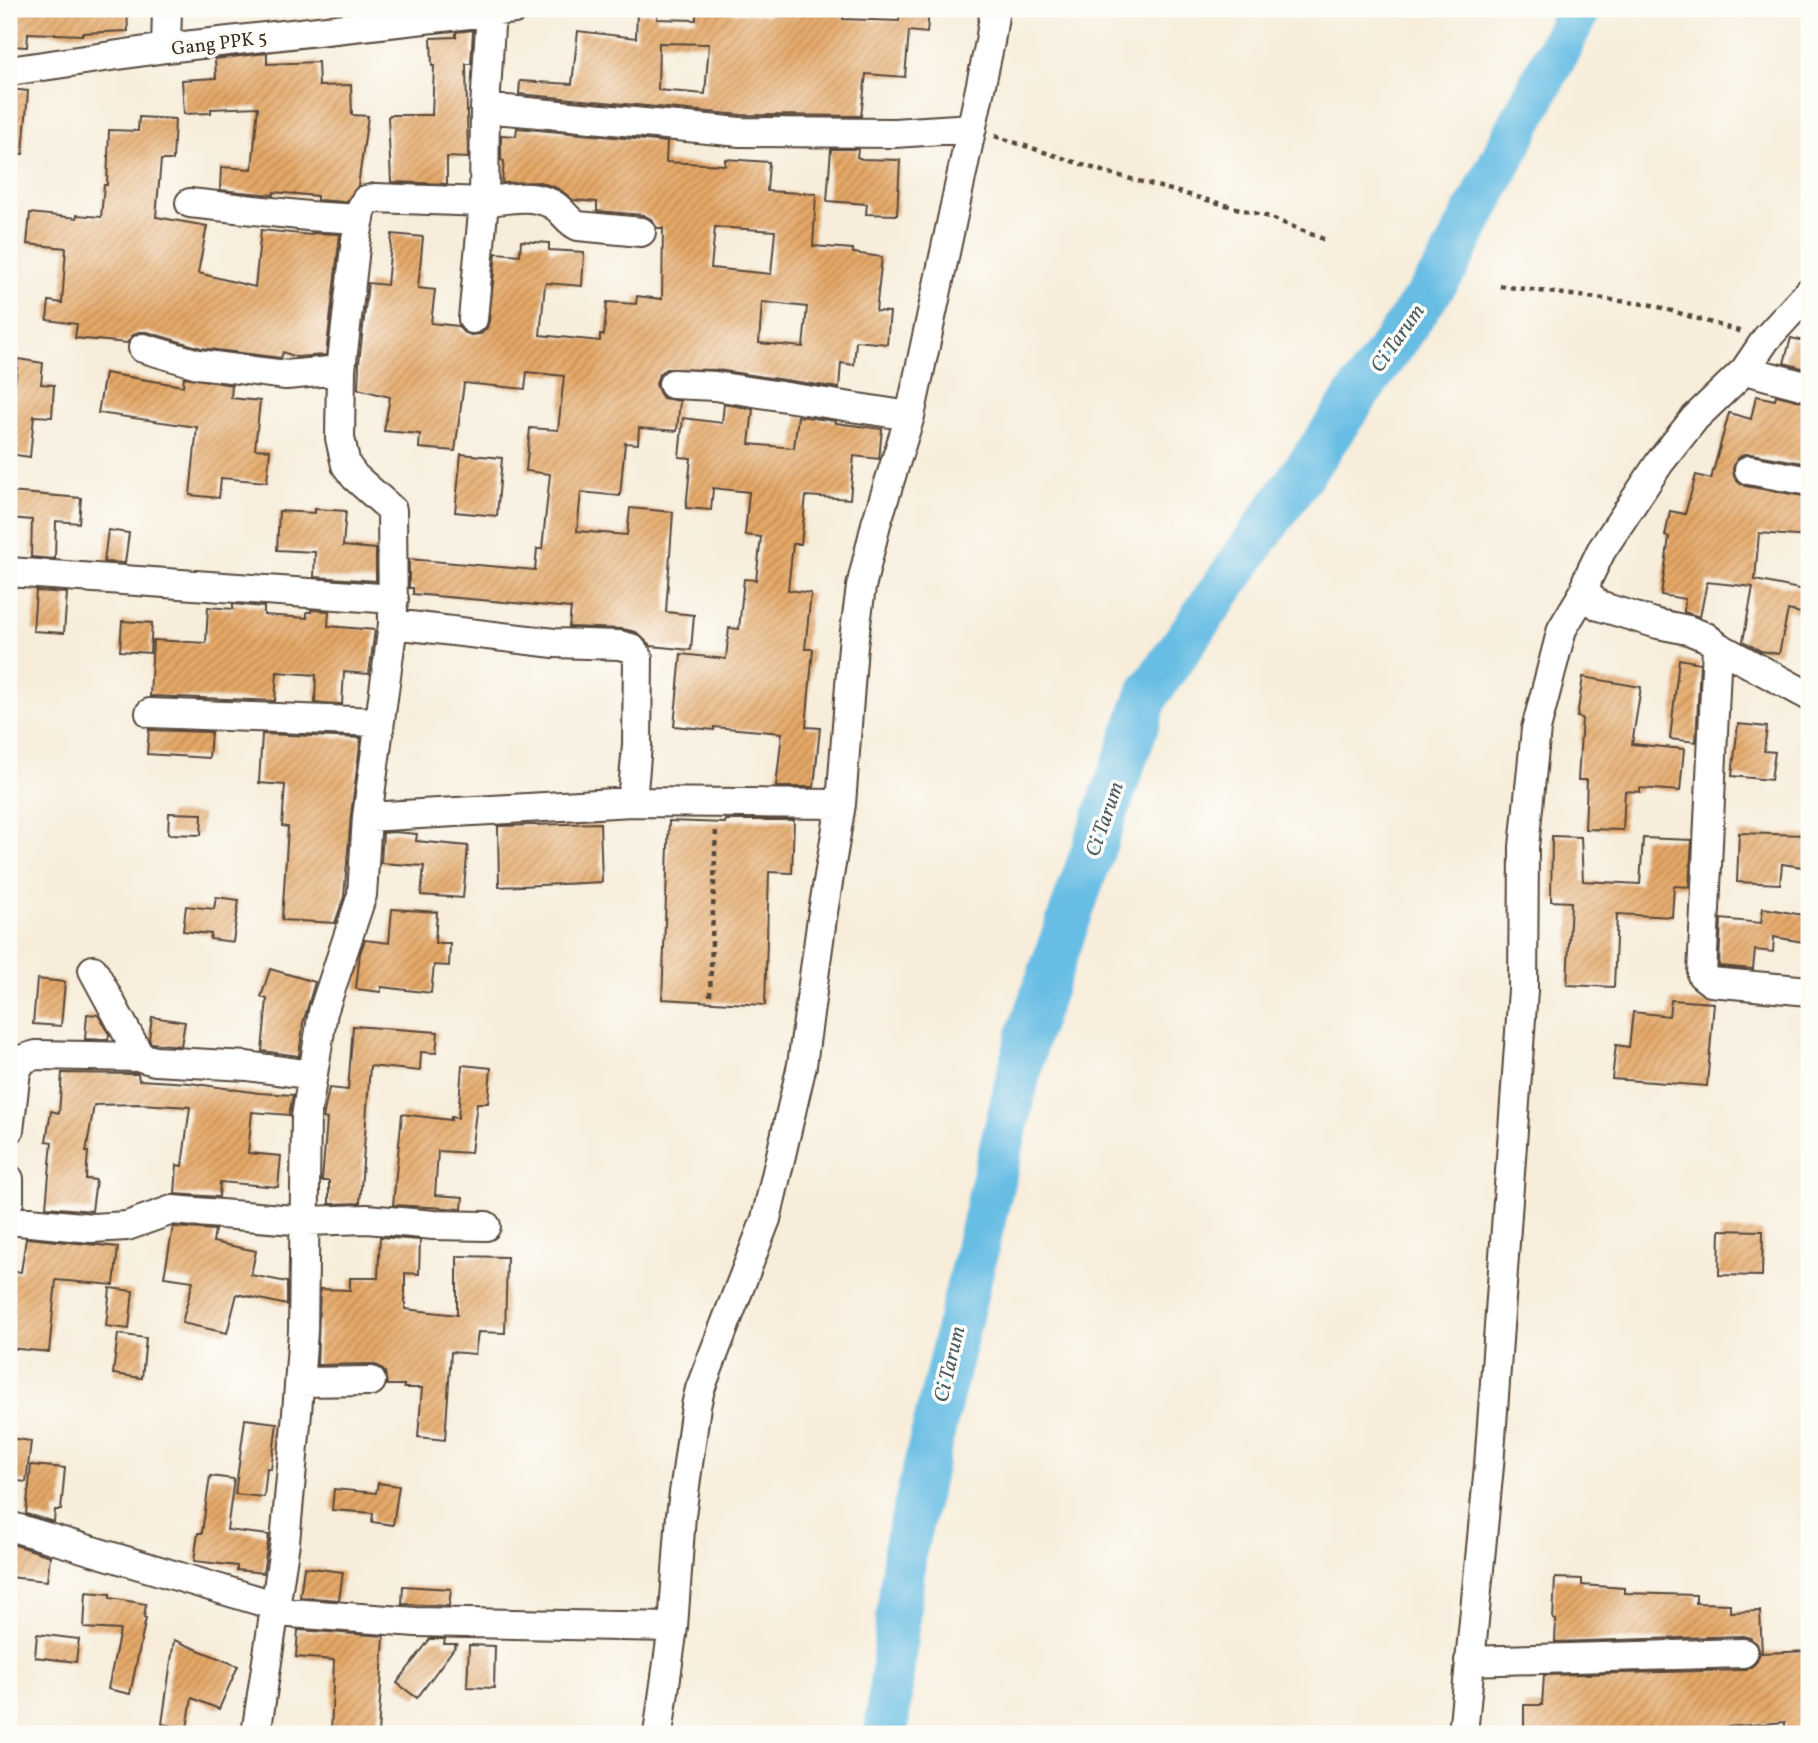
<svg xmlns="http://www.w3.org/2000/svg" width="1818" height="1743" font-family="Vollkorn,serif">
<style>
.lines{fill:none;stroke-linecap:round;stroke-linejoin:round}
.river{stroke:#67bde4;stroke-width:44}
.building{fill:url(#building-hatch);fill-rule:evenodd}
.street-casing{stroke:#57473a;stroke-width:32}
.path{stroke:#57473a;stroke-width:4.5;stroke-dasharray:5 5;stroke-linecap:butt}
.street{stroke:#fff;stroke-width:28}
.labels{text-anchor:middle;stroke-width:7;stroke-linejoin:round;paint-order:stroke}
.street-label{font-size:19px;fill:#3b2a1e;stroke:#fdfcf7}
.water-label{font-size:21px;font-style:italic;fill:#4a5d63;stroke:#fdfcf7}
</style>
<defs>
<pattern id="building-hatch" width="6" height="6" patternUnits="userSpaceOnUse" patternTransform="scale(1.75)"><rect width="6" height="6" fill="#e5a867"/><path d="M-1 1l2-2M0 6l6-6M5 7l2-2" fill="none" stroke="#bb8954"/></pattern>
</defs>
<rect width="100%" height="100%" fill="#fdfcf7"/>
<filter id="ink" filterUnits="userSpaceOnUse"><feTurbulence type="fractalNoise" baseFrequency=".0143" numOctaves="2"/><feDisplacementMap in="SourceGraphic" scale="14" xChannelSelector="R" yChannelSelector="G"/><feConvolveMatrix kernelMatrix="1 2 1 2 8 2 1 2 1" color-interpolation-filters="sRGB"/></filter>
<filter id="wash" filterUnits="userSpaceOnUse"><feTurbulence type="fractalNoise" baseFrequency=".00686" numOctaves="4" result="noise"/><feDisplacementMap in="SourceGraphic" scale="28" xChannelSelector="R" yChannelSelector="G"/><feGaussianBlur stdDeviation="1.57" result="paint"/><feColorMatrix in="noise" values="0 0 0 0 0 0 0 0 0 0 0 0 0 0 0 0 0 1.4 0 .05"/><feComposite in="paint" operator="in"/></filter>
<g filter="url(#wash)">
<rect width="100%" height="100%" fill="#f7edda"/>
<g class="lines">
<path class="river" d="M886,1734L905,1550L1028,1035L1148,694L1447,267L1579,9"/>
</g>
<g id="blocks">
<path class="building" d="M9,9H127L128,31L82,33V35L28,33L27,47L9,46Z
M770,9H844L843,19L899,21L900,9H929L927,33L909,31L905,77L866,74L861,116L741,115L519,94L520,81L572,84L578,31L636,38L637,13H657V19L696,20V10L770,15ZM659,43L709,44L705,94L658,90Z
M473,30L471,64H466L468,158L447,157V184L391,182L388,117L390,115H432L434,66H432L431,38L456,37V32Z
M267,53V64L318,62L319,86L351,85L352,115L368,116L358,186L346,202L317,200V196L274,192L273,195L220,190L221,167L252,169L258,107L211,109V113L184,114L182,80L216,78L215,59Z
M9,89L28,91L23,154L9,153Z
M139,117L175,119L173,160H161L156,217L207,226L198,273L255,287L261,230L311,235L312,233L340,234L326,355L296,357L283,352L281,358L201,348L147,332H138L132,336L127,343L75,338L77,324L47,320L49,301L62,303L66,248L27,244L30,213L77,218V215L101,217L104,185H107L109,130L138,131Z
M517,128L667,142L666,162L725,165V159L769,162L767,191L816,194L813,246L853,249V253L882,257L876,311L890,312L887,344L856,341L854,365L841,363L839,388L717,370L666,369L659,374L656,384L659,392L663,398L680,401L677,431L639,428L638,444L625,443L620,496L581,492L577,531L627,535L630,508L673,512L666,612L694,615L691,650L651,646L636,632L623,629L569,627L571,608L413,594V588H409V559L535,570L537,549H542L550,474L526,471L530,428L558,430L564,376L527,372L525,389L464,383L455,451L419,448L420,434L384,431L390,397L358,389L359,363L368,283L387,285L392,234L423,237L418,288L435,290L431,323L458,326L463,332L471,335L481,334L487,328L489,321L496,253L520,255L521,241L549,243V250L584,252L582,286L546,283L545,285L540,335L600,341V335H604L607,302L636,304L637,296L662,299L663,228H657L651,219L643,215L597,211V202L573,200L559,189L540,182L502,183L504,161L501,160V135L516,136ZM715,227L775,231L771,274L711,268ZM762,302L807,307L803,347L759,343Z
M831,149H858L857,157L862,159L900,160L897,215L866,214L867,204L827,201Z
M1791,338L1809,342V370L1784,363Z
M18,359L43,363L41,384L54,385L52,417L34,416L30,457L9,454V384H15Z
M105,373L183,386L184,377L232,385L231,398L260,401L255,449L270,450L267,482L221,478L219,498L190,495L197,427L98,413Z
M1776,395L1809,403V464L1751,454H1744L1737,459L1733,468L1734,476L1738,482L1745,486L1809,497V537L1759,533L1755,580L1809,591V615L1788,610L1779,654L1761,651L1743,641L1753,587L1707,582L1700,617L1684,612L1685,599L1661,595L1669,537L1665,536L1670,511L1685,514L1696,475L1711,479L1729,413L1751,419L1756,396L1775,400Z
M724,404L753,409L749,444L794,448L798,416L836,421V423L882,429L879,459L854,456L850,499L806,496L801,544H793L788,590L811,593L805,649H813L806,727L820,728L814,787H776L782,733L714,727V730L674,726L681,654L726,659L729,628L739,629L744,579L756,580L761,537L745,535L749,492L713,488L711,510L686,508L691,458L679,457L683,418L722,423Z
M461,454L502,458L497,516L455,512Z
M9,492L81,498L79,523L56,521L55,559L31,557L32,520L9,518Z
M315,509L346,511L343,546L376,549V581L314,577L315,552L277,550L279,511L315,513Z
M108,530L129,533L125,563L104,562Z
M36,591L67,593L64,633L33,631Z
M233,604L264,607V615L307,618V612H311V610L329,611L328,626L375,630L369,674L344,672L342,704L315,703L316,675L277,672L275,701L150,696L153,640L206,643L208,607L233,609Z
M122,621L152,623L150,653L120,651Z
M1679,659L1700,663L1696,742L1670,739Z
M1583,677L1641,687L1632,744L1684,749L1680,791L1640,788V792L1625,791L1623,830L1585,829L1587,780H1578L1582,718L1577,717Z
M1738,724L1767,727L1764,751L1775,752L1771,780L1732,776Z
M149,730L211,732L209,758L147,754Z
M262,734L361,738L351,815L344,897L335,923L282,920L288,827L282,826L285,785L259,783Z
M169,813L202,814L201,835L168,834Z
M726,820H794L792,873L769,872L765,1005L662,999L669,821L725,823Z
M600,823L602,882L499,887L498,826Z
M394,832L417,834L416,841L468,846L463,898L421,895L424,866L381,863L383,833Z
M1739,833L1809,835V868L1782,864L1780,884L1737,882Z
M1552,836L1581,837L1583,881L1640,884L1643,838L1692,840L1689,887L1674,886L1672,917L1617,914L1614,987L1567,985L1571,902L1551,901Z
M216,897L239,900L233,942L210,939L211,934L183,931L186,906L214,909Z
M1763,908L1809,916V943L1774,937L1773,952L1755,950L1753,969L1719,966L1721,919L1761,923Z
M392,909L437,912L435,943H450L449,966L434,965L431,993L381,987V992L356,989L360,953L365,940L389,943Z
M270,969L315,982L303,1023L299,1056L262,1051L267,999L261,997Z
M37,979L65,982L61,1026L33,1024Z
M1671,1000L1714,1003L1707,1086L1612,1079L1616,1045L1629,1047L1633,1012L1669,1016Z
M87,1014L98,1015L109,1034L108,1040L85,1039Z
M152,1017L185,1022L181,1046L151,1043L149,1039Z
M353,1026L438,1032L436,1053L421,1052L420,1071L370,1066L360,1203L329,1204V1181H322L327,1119L323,1118L329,1088L348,1090Z
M462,1065L491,1068L488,1103H477L471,1153L438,1151L435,1195L463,1197L462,1209L393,1205L402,1114L451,1120V1117L458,1118Z
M62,1073L138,1074L139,1080L190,1083L259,1093L293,1095L289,1115L252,1112L248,1153L281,1156L278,1187L220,1182L219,1197L175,1194L177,1165L182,1166L190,1107L139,1104L94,1105L86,1152H88L86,1179L96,1180L92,1211L46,1207L52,1142L46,1141L51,1111L59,1113Z
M173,1227L215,1230L213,1242L256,1251L251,1275L287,1282V1305L237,1294L227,1333L182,1323L193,1281L164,1277Z
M1720,1230L1763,1231L1762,1276L1719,1275Z
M380,1237L420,1240L419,1274L405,1273V1309L457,1315V1256L507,1257L505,1333L478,1332L475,1354L451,1352L445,1440L418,1437L422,1388H404V1385H387L385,1372L378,1366L371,1364L317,1365L320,1289L350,1290V1278H378Z
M26,1238L118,1247L114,1285L56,1280L49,1352L9,1348V1271L21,1272Z
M110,1288L133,1291L129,1329L106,1326Z
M118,1334L146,1338L142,1378L113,1374Z
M245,1419L277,1423L271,1469L267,1468L264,1497L235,1494Z
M9,1438L31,1441L26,1482L9,1480Z
M31,1465L65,1468L61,1510H55L54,1522L26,1514Z
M210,1476L234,1479L227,1530L269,1535L263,1573L237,1570V1566L194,1561L198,1533H202Z
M378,1483L399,1486L393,1525L372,1522L373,1513L332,1510L334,1489L376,1493Z
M9,1543L50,1556L47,1581L9,1577Z
M304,1567L343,1572L339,1600L300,1597Z
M1555,1578L1582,1579V1585L1624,1588V1593L1696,1595V1603L1730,1604V1612L1760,1611L1762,1653L1809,1651V1734H1785V1722L1680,1731V1734H1524V1705H1542L1544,1675L1743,1670L1752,1667L1757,1661L1760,1653L1757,1644L1750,1638L1743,1636L1555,1642L1556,1620L1553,1619Z
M403,1586L451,1589L449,1606L402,1604Z
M86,1592L110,1594V1598L146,1604L144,1618H146L130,1694L108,1689L120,1630L84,1628Z
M298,1630L384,1636L378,1734H331L334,1660L296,1657Z
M37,1634L79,1639L76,1662L35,1657Z
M430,1639H445L444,1644H457L417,1698L397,1683Z
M174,1640L238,1666L219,1709L192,1698L187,1728L162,1724Z
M469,1645L495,1646L494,1688L467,1687Z"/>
</g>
</g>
<g filter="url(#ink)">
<use href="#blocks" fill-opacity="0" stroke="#57473a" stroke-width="2"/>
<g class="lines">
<g class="street-casing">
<path id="street" d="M166,48L167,9
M9,71L166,48L514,9
M485,108L740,132L894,133L972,128
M190,203L308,216L360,219
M1809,292L1766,339L1745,370L1695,418L1660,462L1601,551L1587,580L1586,589L1590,597L1599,606L1658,624L1688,630L1706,637L1717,646L1809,696
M473,319L484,202C507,199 531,193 552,204C563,210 567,221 578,226L641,232
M143,348L198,364L286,375L341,370
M1745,370L1809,387
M673,384L715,386L910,416
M1749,470L1809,481
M9,572L394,599
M393,624L554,643L619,645L631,648L638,657L637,745L632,802
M1717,646L1702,975L1711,982L1809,991
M150,713L378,722
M367,817L632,802L841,804
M93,970L140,1057L155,1061L247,1066L313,1075
M9,1130L16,1071L23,1059L36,1055L140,1057
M9,1179V1201
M9,1220L92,1228L127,1226L172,1210L306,1221L367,1219L434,1225L486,1226
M300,1382L371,1381
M9,1526L277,1606
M276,1612L416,1622L673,1627
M1469,1661L1743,1653
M256,1734L285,1542L297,1413L303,1331L306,1117L323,1012L362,895L367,817L393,624L392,510L355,477L346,465L340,438L341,370L356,239L362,207L366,200L375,198L484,202L485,108L491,10
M658,1734L673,1627L681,1515L696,1406L700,1389L766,1219L802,1065L822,918L841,804L853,646L861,587L876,524L910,416L990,42L995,9
M1463,1734L1489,1466L1523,990L1524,847L1536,729L1562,629L1586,589"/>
</g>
<path class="path" d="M995,136L1102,171L1269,217L1328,241
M1500,286L1652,305L1742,332
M710,996L716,828"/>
<use href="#street" class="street"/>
</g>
</g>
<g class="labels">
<g class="street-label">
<text transform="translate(219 42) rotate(-7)" y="7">Gang PPK 5</text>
</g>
<g class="water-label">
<text transform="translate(1397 338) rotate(-55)" y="7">Ci Tarum</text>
<text transform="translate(1104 819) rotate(-71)" y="7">Ci Tarum</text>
<text transform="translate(949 1364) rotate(-77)" y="7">Ci Tarum</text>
</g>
</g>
<rect width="1818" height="1743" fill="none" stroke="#fdfcf7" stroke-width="35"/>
</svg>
